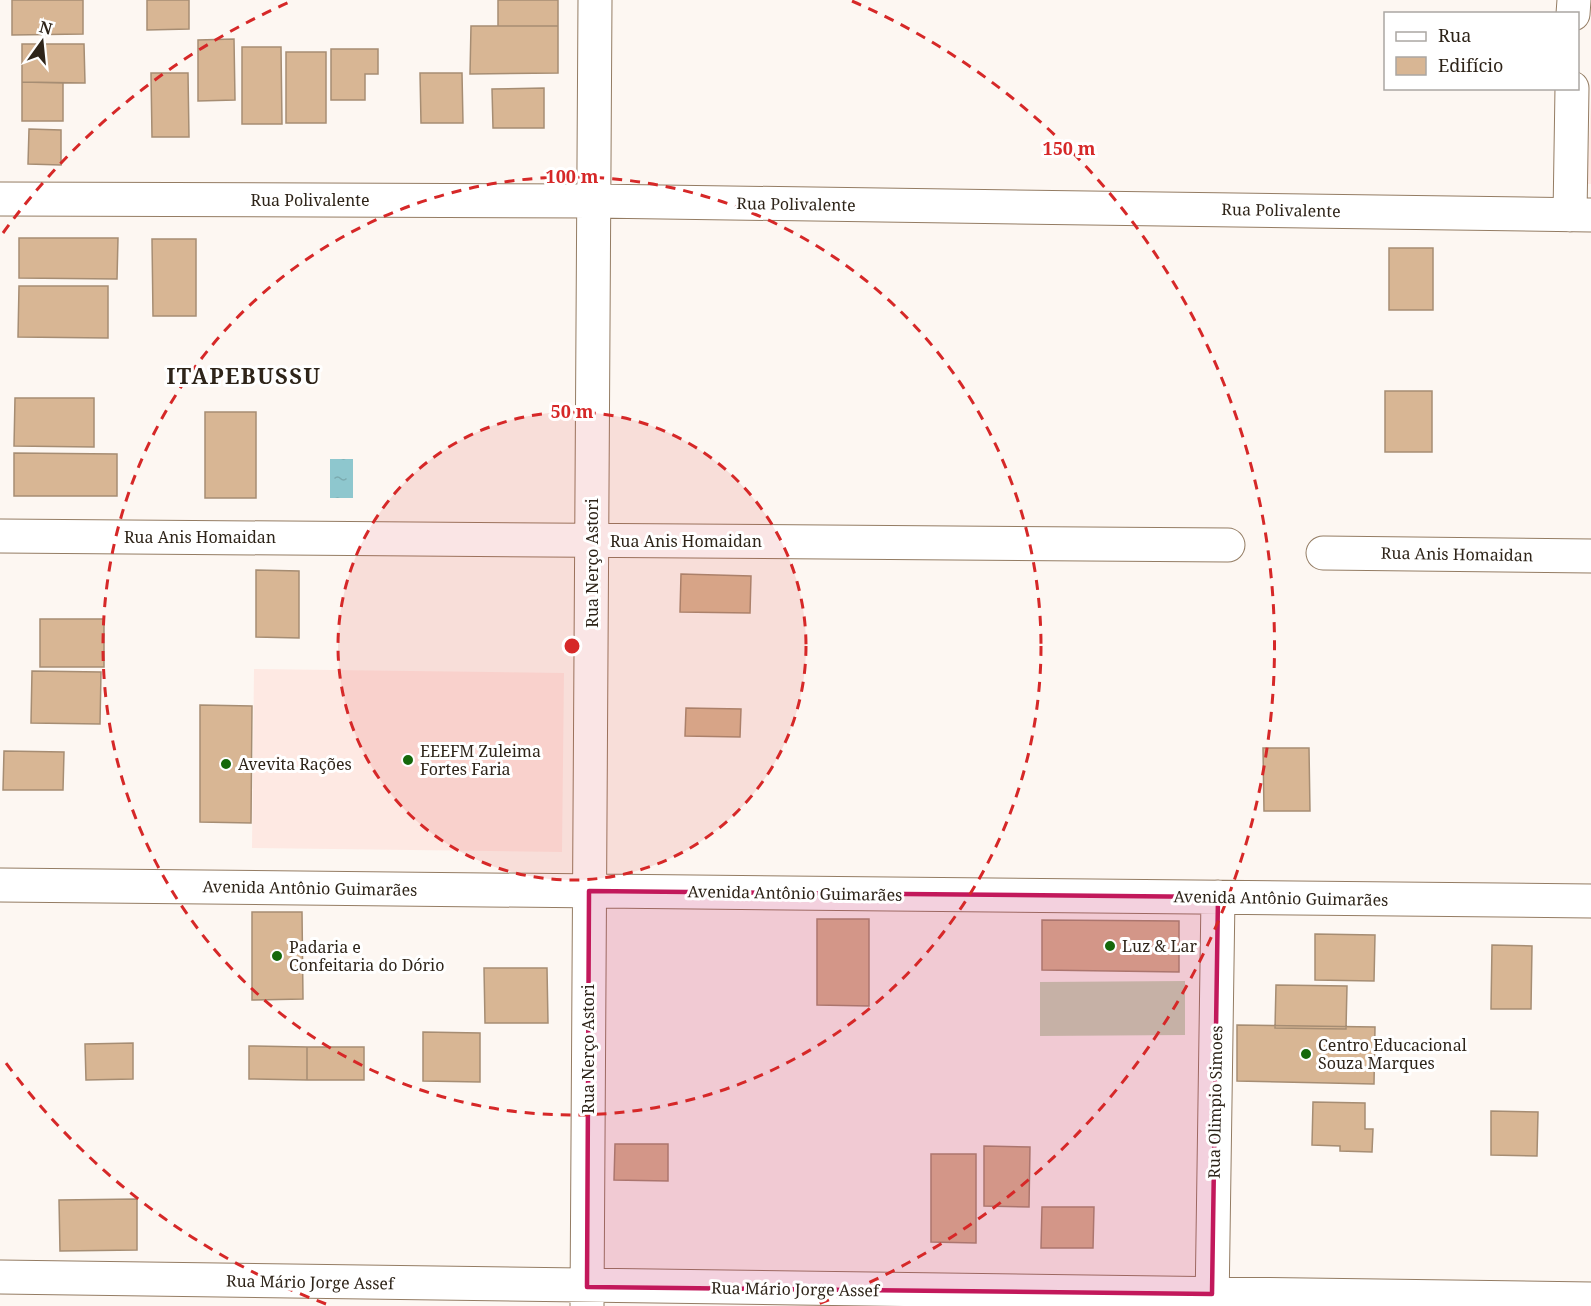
<svg xmlns="http://www.w3.org/2000/svg" width="1591" height="1306" viewBox="0 0 1591 1306" font-family="'Noto Serif',serif">
  <defs>
    <pattern id="water-ripples" width="26" height="14" patternUnits="userSpaceOnUse" patternTransform="scale(1.5)"><rect width="26" height="14" fill="#8ec7ce"/><path d="M2 4q2-2 4 0t4 0M15 11q2-2 4 0t4 0" fill="none" stroke="#7babb0"/></pattern>
  </defs>
  <rect width="100%" height="100%" fill="#fdf7f2"/>
  <path fill="#fee9e3" d="M1591 98V184H1587Z
    M254 669 564 673 562 852 252 848Z"/>
  <path fill="#c7d8b9" d="M1185 981V1035L1040 1036V982Z"/>
  <path fill="url(#water-ripples)" d="M330 459H353V498H330Z"/>
  <path fill="#d8b694" stroke="#a68d73" stroke-width="1.5" d="M12 0H83V34L12 35Z
    M147 0H189V29L147 30Z
    M498 0H558V26H498Z
    M471 26H558V73L470 74Z
    M234 39 235 100 198 101V40Z
    M22 44H84L85 83 22 82Z
    M242 47H281L282 124H242Z
    M331 49H378V74H365V100H331Z
    M286 52H326V123H286Z
    M151 73H188L189 137H152Z
    M420 73H462L463 123H421Z
    M22 82 63 83V121H22Z
    M544 88V128H493L492 89Z
    M29 129 61 130V165L28 164Z
    M19 238H118L117 279 19 278Z
    M152 239H196V316H153Z
    M1389 248H1433V310H1389Z
    M19 286H108V338L18 337Z
    M1385 391H1432V452H1385Z
    M15 398H94V447L14 446Z
    M205 412H256V498H205Z
    M14 453 117 454V496H14Z
    M256 570 299 571V638L256 637Z
    M681 574 751 576 750 613 680 612Z
    M40 619H104V667H40Z
    M32 671 101 672 100 724 31 723Z
    M200 705 252 706 251 823 200 822Z
    M686 708 741 709 740 737 685 736Z
    M1263 748H1309L1310 811H1264Z
    M4 751 64 752 63 790H3Z
    M252 912H302L303 999 252 1000Z
    M817 919H869V1006L817 1005Z
    M1042 920 1179 921V972L1042 970Z
    M1315 934 1375 935 1374 981 1315 980Z
    M1492 945 1532 946 1531 1009H1491Z
    M484 968H547L548 1023H485Z
    M1276 985 1347 986 1346 1029 1275 1028Z
    M1237 1025 1375 1027 1374 1084 1237 1081Z
    M423 1032 480 1033V1082L423 1081Z
    M133 1043V1079L86 1080 85 1044Z
    M249 1046 307 1047V1080L249 1079Z
    M307 1047H364V1080H307Z
    M1313 1102 1365 1103V1129H1373L1372 1152 1340 1151V1146L1312 1145Z
    M1491 1111 1538 1112 1537 1156 1491 1155Z
    M615 1144H668V1181L614 1180Z
    M984 1146 1030 1147 1029 1207 984 1206Z
    M931 1154H976V1243L931 1242Z
    M137 1199V1250L60 1251 59 1200Z
    M1042 1207H1094L1093 1248H1041Z"/>
  <g fill="none" stroke-linecap="round" stroke-linejoin="round">
    <g stroke="#947c63" stroke-width="35">
      <path id="minor" d="M1573 14 1574 0
        M0 199 594 201 1591 215
        M1570 215 1572 88
        M0 536 1228 545
        M1323 553 1591 556
        M0 885 1591 901
        M0 1277 1591 1299
        M587 1306 595 0
        M1212 1306 1218 897"/>
    </g>
    <use href="#minor" stroke="#fff" stroke-width="33"/>
  </g>
  <path fill="#c2185b" fill-opacity="0.2" stroke="#c2185b" stroke-width="4.5" stroke-linejoin="round" d="M589 891 1218 897 1212 1294 587 1287Z"/>
  <circle cx="572" cy="646" r="234" fill="#d62828" fill-opacity=".12"/>
  <g fill="none" stroke="#d62828" stroke-width="3" stroke-dasharray="10 8">
    <circle cx="572" cy="646" r="234"/>
    <circle cx="572" cy="646" r="469"/>
    <path d="M326 1304A703 703 0 0 1 3 1059M3 233A703 703 0 0 1 292 1M852 1A703 703 0 0 1 818 1304"/>
  </g>
  <g fill="#15680b" stroke="#fff" stroke-width="2">
    <circle cx="408" cy="760" r="6"/>
    <circle cx="226" cy="764" r="6"/>
    <circle cx="1110" cy="946" r="6"/>
    <circle cx="277" cy="956" r="6"/>
    <circle cx="1306" cy="1054" r="6"/>
  </g>
  <g text-anchor="middle" dominant-baseline="central" stroke-width="6" stroke-linejoin="round" paint-order="stroke">
    <g font-size="16" fill="#2e2419" stroke="#fff">
      <text x="310" y="200">Rua Polivalente</text>
      <text transform="translate(796 204) rotate(1)">Rua Polivalente</text>
      <text transform="translate(1281 210) rotate(1)">Rua Polivalente</text>
      <text x="200" y="537">Rua Anis Homaidan</text>
      <text x="686" y="541">Rua Anis Homaidan</text>
      <text transform="translate(1457 554) rotate(1)">Rua Anis Homaidan</text>
      <text transform="translate(592 563) rotate(-90)">Rua Nerço Astori</text>
      <text transform="translate(310 888) rotate(1)">Avenida Antônio Guimarães</text>
      <text transform="translate(795 893) rotate(1)">Avenida Antônio Guimarães</text>
      <text transform="translate(1281 898) rotate(1)">Avenida Antônio Guimarães</text>
      <text transform="translate(588 1049) rotate(-90)">Rua Nerço Astori</text>
      <text transform="translate(1215 1102) rotate(-89)">Rua Olimpio Simoes</text>
      <text transform="translate(310 1282) rotate(1)">Rua Mário Jorge Assef</text>
      <text transform="translate(795 1289) rotate(1)">Rua Mário Jorge Assef</text>
    </g>
    <g font-size="16" fill="#2e2419" stroke="#fff" text-anchor="start">
      <text x="420" y="751">EEEFM Zuleima<tspan x="420" dy="18">Fortes Faria</tspan></text>
      <text x="238" y="764">Avevita Rações</text>
      <text x="1122" y="946">Luz &amp; Lar</text>
      <text x="289" y="947">Padaria e<tspan x="289" dy="18">Confeitaria do Dório</tspan></text>
      <text x="1318" y="1045">Centro Educacional<tspan x="1318" dy="18">Souza Marques</tspan></text>
    </g>
    <g font-size="22" font-weight="bold" letter-spacing="1.5" fill="#2e2419" stroke="#fff">
      <text x="244" y="375">ITAPEBUSSU</text>
    </g>
  </g>
  <circle cx="572" cy="646" r="9" fill="#d62828" stroke="#fff" stroke-width="3"/>
  <g font-size="18" text-anchor="middle" font-weight="bold" fill="#d62828" stroke="#fff" stroke-width="6" stroke-linejoin="round" paint-order="stroke">
    <text x="1069" y="155">150 m</text>
    <text x="572" y="183">100 m</text>
    <text x="572" y="418">50 m</text>
  </g>
  <rect x="1384" y="12" width="195" height="78" fill="#ffffff" stroke="#aba7a3" stroke-width="1.5"/>
  <rect x="1396" y="32" width="30" height="9" fill="#ffffff" stroke="#aba7a3" stroke-width="1.5"/>
  <text x="1438" y="42" font-size="18" fill="#2e2419">Rua</text>
  <rect x="1396" y="57" width="30" height="18" fill="#d8b694" stroke="#aba7a3" stroke-width="1.5"/>
  <text x="1438" y="72" font-size="18" fill="#2e2419">Edifício</text>
  <g transform="translate(42 42) rotate(15)" stroke="#ffffff" stroke-width="4.5" paint-order="stroke">
  <path d="M0-4.5L10 22L0 15L-10 22Z" fill="#2e2419"/>
  <text y="-9" font-size="16" font-weight="bold" text-anchor="middle" fill="#2e2419">N</text>
  </g>
</svg>
